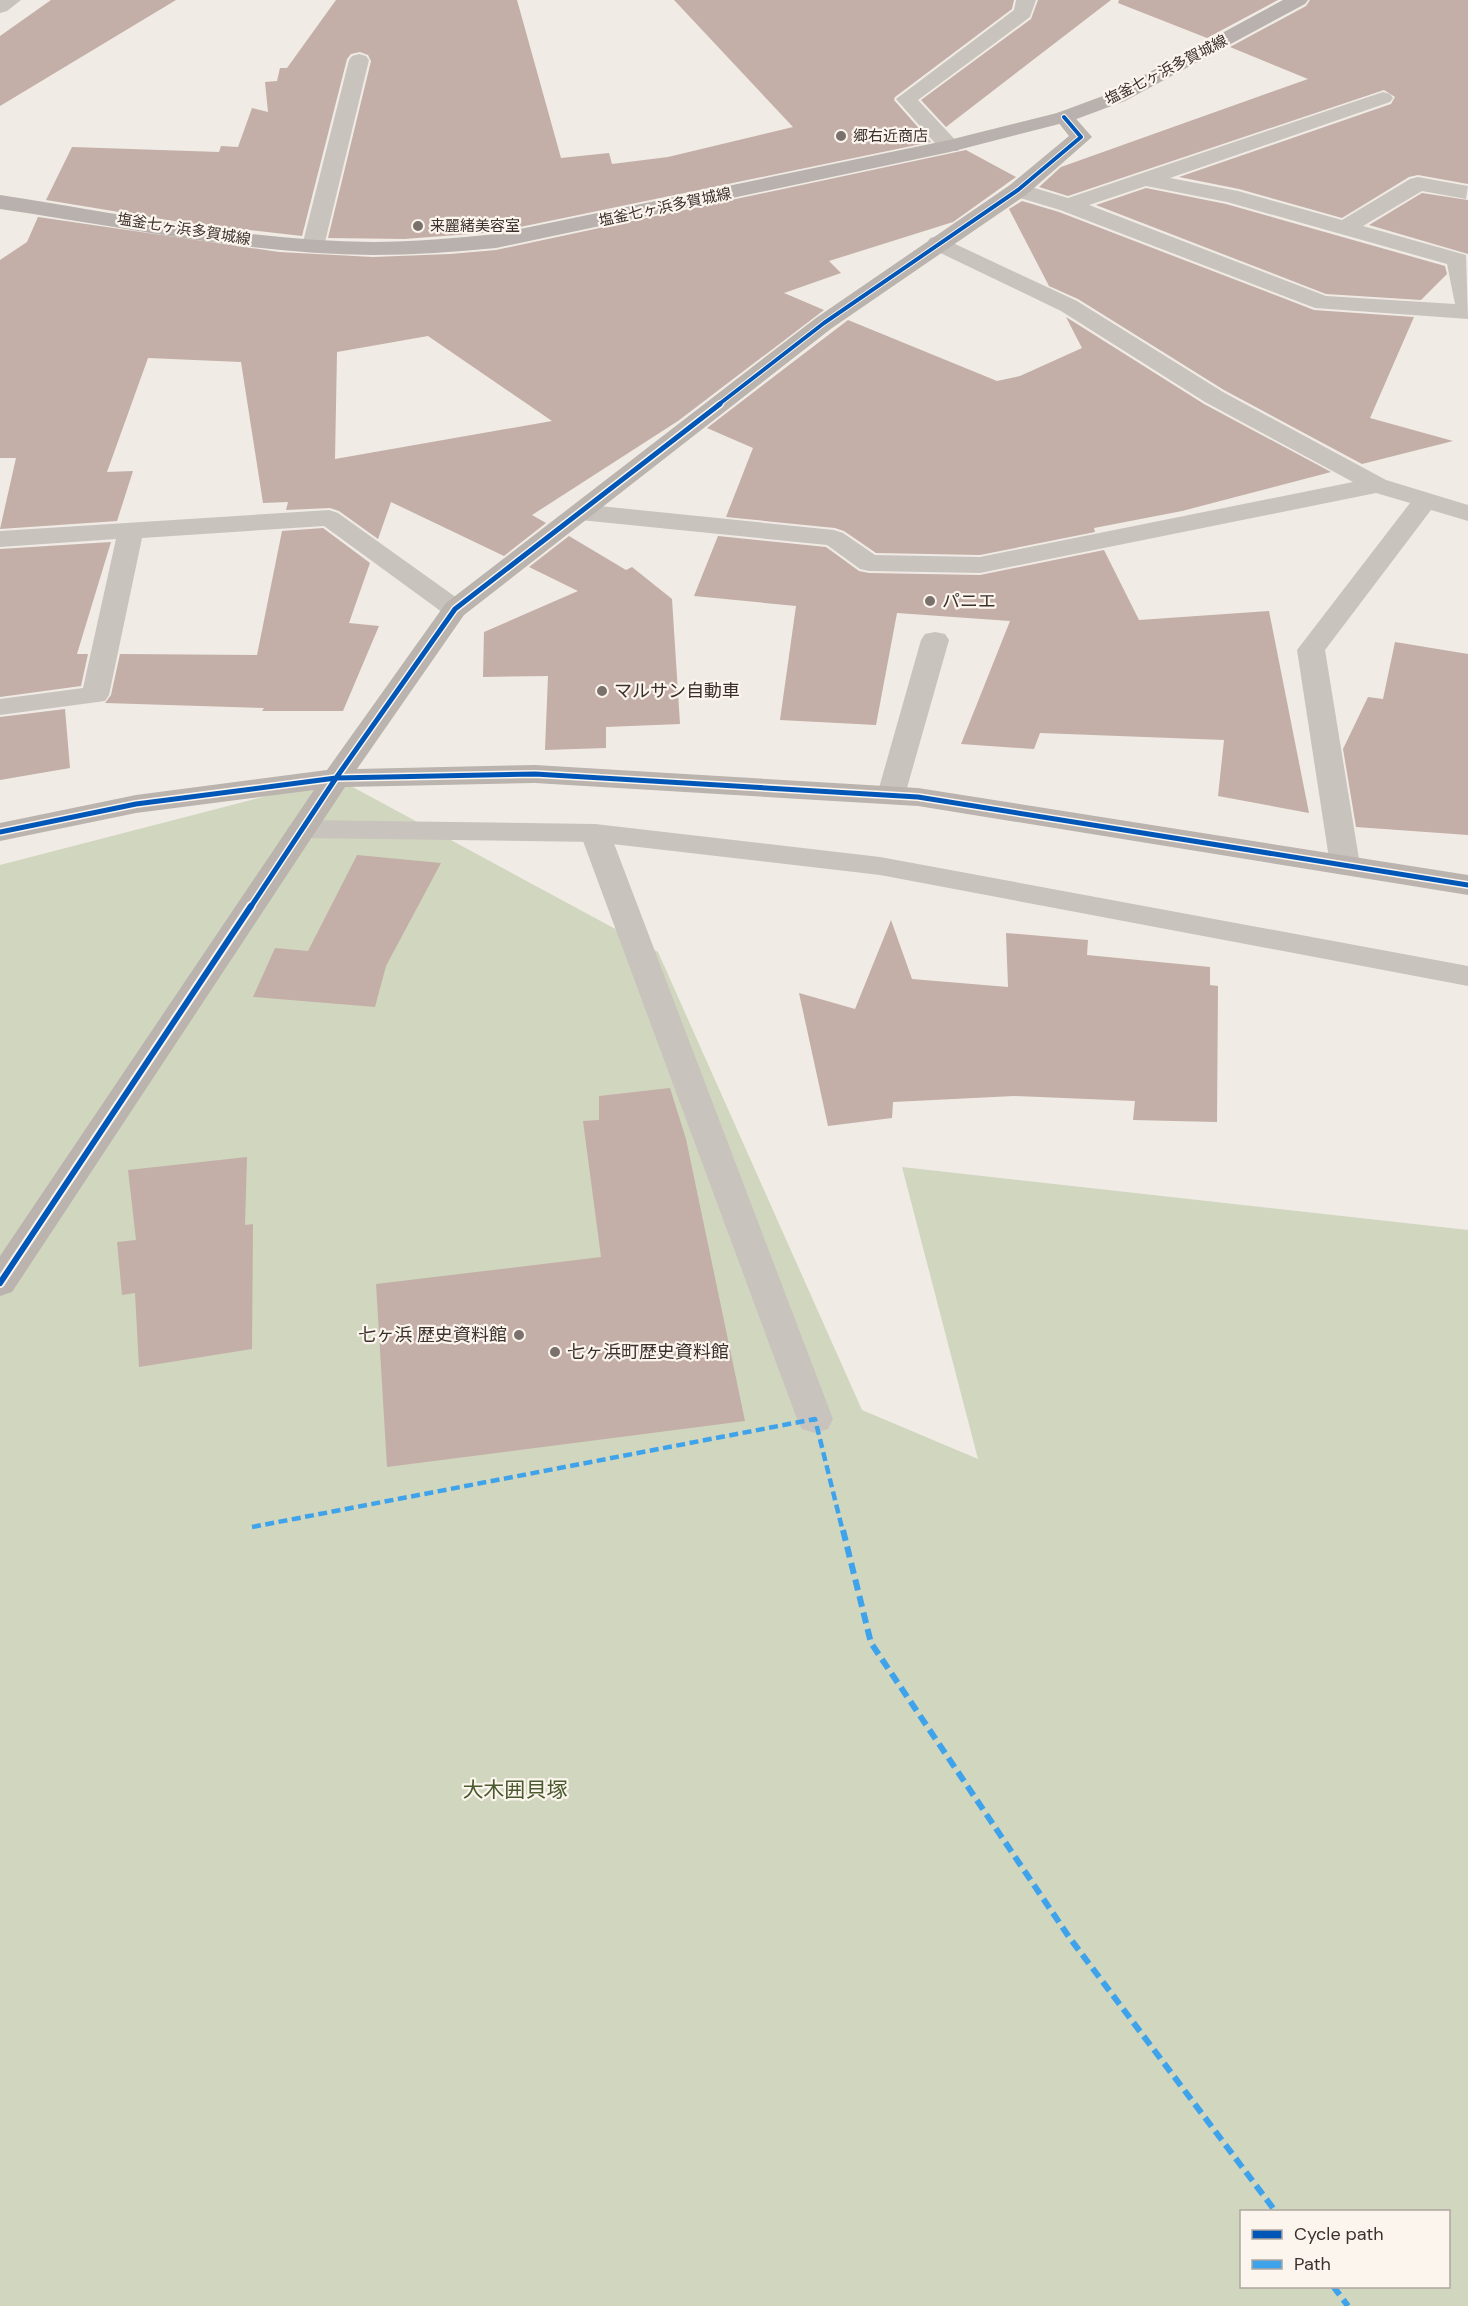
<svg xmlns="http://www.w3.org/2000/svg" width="1468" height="2306" viewBox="0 0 1468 2306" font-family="'DM Sans','Noto Sans JP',sans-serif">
  <rect width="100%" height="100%" fill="#f0ebe5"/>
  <path fill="#d1d6bf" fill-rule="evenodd" d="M336 778 658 952 862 1410 978 1459 902 1167 1468 1230V2306H0V865ZM1242 2212H1448V2286H1242Z"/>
  <path fill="#c3afa7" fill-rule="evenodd" d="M51 0H176L0 106V36Z
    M336 0H517L561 158 609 153 612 164 668 157 793 127 674 0H1014L1012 9 895 97 894 100 931 142 496 232 404 239 328 238 371 61 368 55 360 52 351 54 347 59 302 236 186 223 46 200 72 147 219 152 221 146 238 147 252 108 268 112 265 82 277 81 280 68H287Z
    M1038 0H1111L946 127 921 100 1031 19Z
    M1119 0H1278L1207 38 1118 3Z
    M1310 0H1468V184L1418 175 1409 177 1342 218 1239 189 1179 177 1391 104 1395 97 1384 90 1068 196 1039 187 1061 167 1308 79 1230 47 1306 6Z
    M966 150 1016 177 953 222 829 261 841 273 784 293 824 310 678 421 532 515 546 523 504 556 391 502 378 539 339 511 330 508 286 510 288 502 263 503 241 362 148 358 107 472 133 471 117 521 0 529 16 458H0V260L27 242 38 217 279 252 373 257 450 254 496 250ZM428 336 552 421 335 459 337 352Z
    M1146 188 1226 204 1445 266 1447 274 1421 300 1326 294 1096 205Z
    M1422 193 1468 200V254L1369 225Z
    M1022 201 1059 212 1314 310 1414 317 1370 418 1453 441 1362 464 1224 390 1078 299 1049 286 1009 209Z
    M1066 317 1204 404 1331 472 1182 511 1094 528 1095 532 980 555 876 553 844 531 835 528 726 517 753 448 707 428 848 320 997 381 1020 376 1082 348Z
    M323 528 370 563 349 623 379 626 343 711H262L264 708 105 703 111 695 120 654 257 655 282 531Z
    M569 536 626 570 632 567 672 599 680 724 606 727V748L545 750 548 676 483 677 484 632 578 591 529 567Z
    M718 536 826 547 859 571 869 573 980 575 1104 550 1139 620 1269 611 1309 813 1218 796 1224 740 1040 733 1034 749 961 744 1010 621 897 613 876 725 780 720 796 606 694 596Z
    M111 542 77 654H88L81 686 0 697V549Z
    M1395 642 1468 654V835L1356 827 1343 749 1368 697 1383 699Z
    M65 709 70 768 0 780V717Z
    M357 855 441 863 386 966 375 1007 253 997 275 948 308 951Z
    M891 920 912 979 1008 987 1006 933 1088 940 1087 955 1210 967V985L1218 986 1217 1122 1133 1120 1135 1101 1014 1096 893 1102 892 1118 828 1126 799 993 855 1009Z
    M670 1088 686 1139 745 1421 387 1467 376 1284 601 1257 583 1121 599 1120V1096Z
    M247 1157 245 1225 253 1224 252 1349 139 1367 135 1293 122 1295 117 1242 136 1240 128 1170Z"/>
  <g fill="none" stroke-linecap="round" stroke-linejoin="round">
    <path fill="#c9c3be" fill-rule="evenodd" d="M935 632 945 634 949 640 905 795 901 801 891 804 881 801 877 795 921 640 925 634Z
      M595 824 605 827 610 833 833 1419 828 1429 815 1433 802 1429 797 1419 580 833 585 827Z"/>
    <path fill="#c9c3be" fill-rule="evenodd" d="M0 0H21L7 11 0 13Z
      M1016 0H1036L1030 17 918 100 961 146 958 151H942L896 99 1014 10Z
      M359 54 366 56 369 60 324 246 321 251H305L302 246 349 60 352 56Z
      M1383 92 1390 94 1393 98 1390 102 1170 178 1238 191 1342 220 1410 179 1418 177 1468 186 1466 199 1422 191 1363 226 1466 255 1468 319 1315 308 1060 210 1010 195 1007 190 1010 185 1018 183 1068 198ZM1146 186 1227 202 1447 264 1455 304 1326 296 1089 205Z
      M938 236 1077 301 1223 392 1386 480 1468 505V521L1431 510 1325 650 1360 865 1355 872 1345 874 1335 872 1330 865 1297 650 1410 503 1376 493 980 573 869 571 860 569 827 545 580 520 571 517 567 512 571 507 580 504 834 530 843 533 875 555 980 557 1353 482 1205 402 1061 311 930 248 927 243 930 238Z
      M329 510 338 513 464 603 468 609 464 615 455 617 446 615 324 526 142 538 109 695 105 701 0 715V699L83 688 116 539 0 547V531Z
      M302 820 595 824 880 857 1468 966V986L880 875 595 842 302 838 292 835 287 829 292 823Z"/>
    <path fill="#bab3ae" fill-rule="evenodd" d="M1064 111 1071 113 1092 137 1026 195 832 328 464 615 357 769 535 765 918 788 1468 875V895L918 806 535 783 345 787 12 1292 0 1296V1256L314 790 136 813 0 841V823L136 795 327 770 446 603 816 318 1010 185 1069 136 1054 117 1057 113Z"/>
    <path fill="#b8b1ad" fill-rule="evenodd" d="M1283 0H1308L1305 4 1125 101 1071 121 950 152 496 248C455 252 414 255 373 255 248 254 123 227 0 209V195C123 214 248 241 373 242 414 242 455 238 496 234L949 140 1057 113 1111 93Z"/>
    <path stroke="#3fa3eb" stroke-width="4.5" stroke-dasharray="9 4.5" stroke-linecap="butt" d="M252 1527 815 1419 843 1532"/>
    <path stroke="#3fa3eb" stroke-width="6" stroke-dasharray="11 6" stroke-linecap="butt" d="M843 1530 871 1643 1069 1937 1276 2212
      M1333 2286 1348 2306"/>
    <g stroke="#fbf5ee" stroke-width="6">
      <path id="cycleway-far2" d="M718 405 824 323 1018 190 1081 137 1064 117"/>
    </g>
    <g stroke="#fbf5ee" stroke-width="8">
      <path id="cycleway-far1" d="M0 832 136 804 336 778 535 774 918 797 1468 885
        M250 908 336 778 455 609 720 404"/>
    </g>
    <g stroke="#fbf5ee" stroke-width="10">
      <path id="cycleway" d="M0 1283 251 906"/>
    </g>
    <use href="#cycleway-far2" stroke="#0057b8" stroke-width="4"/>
    <use href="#cycleway-far1" stroke="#0057b8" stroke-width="5"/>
    <use href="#cycleway" stroke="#0057b8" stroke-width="6"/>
  </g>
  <g fill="#7a716c" stroke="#fbf5ee" stroke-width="2">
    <circle cx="841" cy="136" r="6"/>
    <circle cx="418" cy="226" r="6"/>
    <circle cx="930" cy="601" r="6"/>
    <circle cx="602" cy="691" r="6"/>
    <circle cx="519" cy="1335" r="6"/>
    <circle cx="555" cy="1352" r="6"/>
  </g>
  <g text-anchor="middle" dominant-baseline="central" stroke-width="4.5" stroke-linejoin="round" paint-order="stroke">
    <g font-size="15" fill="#3b302b" stroke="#fbf5ee">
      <text transform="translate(1166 70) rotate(-27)">塩釜七ヶ浜多賀城線</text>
      <text transform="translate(665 207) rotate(-12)">塩釜七ヶ浜多賀城線</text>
      <text transform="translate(184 229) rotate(9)">塩釜七ヶ浜多賀城線</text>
    </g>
    <g font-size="15" fill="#3b302b" stroke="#fbf5ee" text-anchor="start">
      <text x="853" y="136">郷右近商店</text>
      <text x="430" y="226">来麗緒美容室</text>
    </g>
    <g font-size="18" fill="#3b302b" stroke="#fbf5ee" text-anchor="start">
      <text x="942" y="601">パニエ</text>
      <text x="614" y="691">マルサン自動車</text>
      <text x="507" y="1335" text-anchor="end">七ヶ浜 歴史資料館</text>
      <text x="567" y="1352">七ヶ浜町歴史資料館</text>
    </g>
    <g font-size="21" fill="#4a5a2e" stroke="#fbf5ee">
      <text x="515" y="1790">大木囲貝塚</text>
    </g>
  </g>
  <rect x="1240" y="2210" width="210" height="78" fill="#fbf5ee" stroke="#aea6a0" stroke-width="1.5"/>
  <rect x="1252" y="2230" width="30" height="9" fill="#0057b8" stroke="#aea6a0" stroke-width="1.5"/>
  <text x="1294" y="2240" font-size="18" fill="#3b302b">Cycle path</text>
  <rect x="1252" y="2260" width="30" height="9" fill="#3fa3eb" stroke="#aea6a0" stroke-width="1.5"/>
  <text x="1294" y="2270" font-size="18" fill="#3b302b">Path</text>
</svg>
